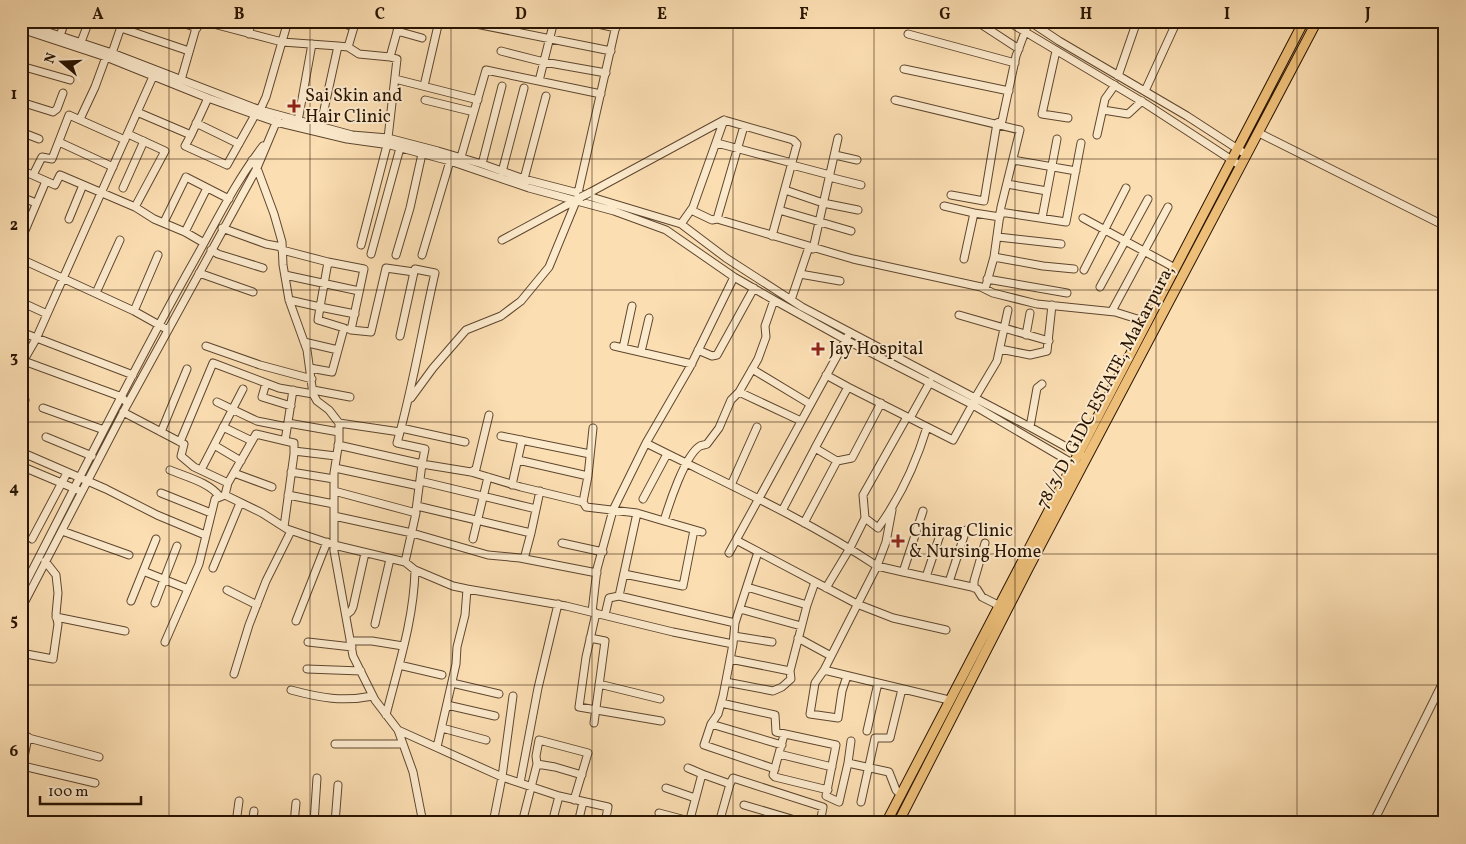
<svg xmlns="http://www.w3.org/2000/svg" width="1466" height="844" viewBox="0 0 1466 844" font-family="Vollkorn,serif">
  <rect width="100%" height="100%" fill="#fbdeb2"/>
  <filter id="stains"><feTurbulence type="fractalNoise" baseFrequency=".004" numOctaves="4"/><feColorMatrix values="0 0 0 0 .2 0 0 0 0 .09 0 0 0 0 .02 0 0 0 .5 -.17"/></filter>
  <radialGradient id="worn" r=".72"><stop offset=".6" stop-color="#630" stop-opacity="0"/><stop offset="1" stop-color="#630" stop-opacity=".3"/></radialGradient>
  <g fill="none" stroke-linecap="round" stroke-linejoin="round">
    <g stroke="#5e462e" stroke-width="9">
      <path id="minor" d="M177 21 197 28
        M202 21 282 42 338 46
        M335 21 354 27 356 21
        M473 21 476 24 611 51
        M584 21 616 28
        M976 21 1019 49
        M1007 21 1146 104 1241 166
        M1029 21 1059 41 1187 116 1247 155
        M1198 21 1201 22
        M21 23 112 53 260 110 352 135 388 138 438 151 482 164 524 179 578 193 681 224 726 258 802 307 1030 427 1081 455
        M121 28 189 51
        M21 29 106 57 208 98 276 122 347 139 390 145 450 161 529 188 614 211 666 230 734 277 774 300 846 340 973 405 1077 466
        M397 31 422 38
        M249 34 251 21
        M908 34 1015 63
        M60 36 65 21
        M81 42 89 21
        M348 47 359 54 390 57
        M501 51 544 62 606 73
        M1056 51 1042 114 1068 118
        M112 53 123 21
        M21 66 70 80
        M904 69 1009 91
        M1118 76 1137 21
        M395 79 478 100
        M181 80 198 21
        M539 81 554 21
        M424 86 439 21
        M1145 91 1177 21
        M425 100 474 112
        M895 100 1020 130 1001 207 994 257 985 289
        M21 102 53 112 57 109 63 93
        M260 110 266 97 288 21
        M1103 110 1128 114 1142 101
        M137 112 191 135 208 98
        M80 119 95 87 106 57
        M724 120 793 140 797 144 772 236
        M298 121 312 44
        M196 123 239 144
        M320 128 338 46 348 47 354 27
        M21 132 39 139
        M1259 133 1445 226
        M128 134 165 151 135 207
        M191 135 185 146 227 165 255 115
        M1097 135 1105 99 1115 85
        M388 138 397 59 390 57 400 21
        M59 142 113 167
        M717 143 792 163
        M835 155 857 160
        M461 157 486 70 601 94
        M252 160 257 168 274 214 282 242 283 265 289 300 307 350 313 394 317 401 329 410 339 423V441L334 473V551L353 656 375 700 398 730 413 772 423 823
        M1013 160 1076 171
        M482 164 502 86
        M792 165 830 175
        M21 170 46 181 21 240
        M502 172 524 88
        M33 175 42 157 52 159 69 115 125 140
        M829 177 861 185
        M524 179 546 96
        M46 181 55 185 60 175 135 207 154 219 185 232 204 243
        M1007 184 1047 191
        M123 188 144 141
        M785 190 823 203 858 210
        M578 193 617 21
        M589 193 724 120 693 207 681 224
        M951 195 984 201 997 123 1002 121 1016 56 1029 21
        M21 197 36 203
        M944 206 974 213
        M691 210 712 220 717 219 744 126
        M779 210 851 231
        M1000 212 1066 222 1081 143
        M1042 218 1057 139
        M1083 218 1175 268
        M69 219 83 185
        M717 219 853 259 981 287 993 293 1037 304 1115 312 1147 322
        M164 222 186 177 229 199
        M222 228 266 244 282 247
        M185 232 207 188
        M998 237 1061 244
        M502 240 578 199
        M361 245 387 145
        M813 249 838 138
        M211 250 218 254 263 268
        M282 250 328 262 320 307 289 300
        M371 254 400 148
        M396 255 410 208 422 154
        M422 255 450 161
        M994 257 1043 266 1074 269
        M21 259 134 311 168 330
        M964 259 974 213 1000 217
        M328 262 364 269 351 330 349 329
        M1084 270 1126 188
        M414 272 415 269 435 273C422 329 413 387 397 443L425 449 422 464 471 472 521 487 583 502 588 476 593 428
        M199 273 253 292
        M800 274 840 281
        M285 275 359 291
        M987 279 1067 293
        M1100 287 1148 199
        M96 293 120 240
        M791 300 809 247
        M21 302 47 314
        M134 311 158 255
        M1112 311 1168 207
        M959 315 1049 341
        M351 330 371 332 386 268 414 272 400 336
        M21 332 133 375
        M1026 335 1030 313
        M304 342 338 350
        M206 346 260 365 312 379
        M614 346 692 364
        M623 348 632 306
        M1000 349 1030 355 1047 351 1052 305
        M698 350 712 356 717 355 754 288
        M641 352 649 318
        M21 360 122 397 125 401
        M21 365 36 339 155 72
        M310 368 332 372 344 328 318 320 320 307 355 314
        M752 369 810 404
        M826 375 848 387 953 440 970 409 975 402
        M266 383 262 397 291 406
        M313 390 350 397
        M739 392 801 421
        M411 398 433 368 466 330 501 316 521 301 549 267 577 199
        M975 398 997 361 1008 310
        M217 402 257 421 287 427
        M43 408 104 430
        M21 409 25 400
        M123 412 184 444 181 456 194 467 228 483 225 495 262 513 287 529 334 545 405 562 415 570C414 619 398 667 386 715
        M910 418 930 382
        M288 423 339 432
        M339 423 400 432
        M223 427 252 441
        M1030 427 1037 388 1042 384
        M401 428 465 442
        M161 432 187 369
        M501 436 590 454
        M46 437 92 456
        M285 441 293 390
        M180 442 213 363 279 388 313 394
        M646 443C723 482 804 518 877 566L824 670 949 700
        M214 445 241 461
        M338 445 422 464 416 510
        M294 451 336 456
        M21 452 106 489 157 515 205 535
        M518 460 588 476
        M837 461 815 448 848 387
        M21 466 78 490
        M335 468 419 486
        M170 470C186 477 209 482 220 497
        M201 470 243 389
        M291 472 334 479
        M471 472 476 469 489 415
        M234 473 272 487
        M420 481 536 509
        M228 483 256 434 294 443V454L284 527
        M512 485 522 440
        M731 485 757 427
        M21 491V501
        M334 491 416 513 405 562
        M161 493 211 513
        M288 495 334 504
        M643 499 667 454
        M583 502 586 507 637 513 619 596 735 623 733 644
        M417 506 531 533 540 491
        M892 510 886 542 877 566 903 572
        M782 511 815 448
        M923 511 903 572 972 587 977 589 982 597 998 605
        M637 513 664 521C669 504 685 455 700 446 702 445 705 445 707 444L719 428 731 400 739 392 758 359 766 337 765 326 774 300
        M334 516 412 533 488 555 520 558 597 573
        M865 518 878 528C900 498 916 463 927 427
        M664 521 702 532
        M804 523 837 461 852 458 881 403
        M62 531 129 555
        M32 539 67 473
        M473 539 488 477
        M736 540 857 604 893 618 946 630
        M562 543 603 552
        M729 553 848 336
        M524 559 531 533
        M213 568 240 503
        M415 570 453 586 467 589
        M143 571 188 589
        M624 574 683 586 694 530
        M926 577 941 532
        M949 582 966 530
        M747 587 807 605
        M826 588 850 548 865 518 863 495 907 417
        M974 588V581L985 543
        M227 590 257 605
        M21 592C78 482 132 371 193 263 215 224 235 182 263 146
        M131 601 156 539
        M155 603 177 546
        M21 609 127 405 257 168 278 118
        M740 609 801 626
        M592 612 597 569 613 510 646 443 690 367 734 277
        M596 613 586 657 579 707 661 721
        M346 615 351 611 353 607 365 553
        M605 615 609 598 619 596
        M56 617 125 631
        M296 621 327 542
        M735 623 758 552
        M375 624 390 559
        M734 636 772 642
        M590 638 605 641 594 723
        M798 638 831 656
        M350 641H372L403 646
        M165 642 199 564 215 499 225 495
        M308 642 352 647
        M21 653 53 659 58 624 56 614 58 593 56 575 45 561
        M730 659 790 671 807 605 815 582
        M399 665 442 675
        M307 669 361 671
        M824 670 815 683 810 714 838 718 842 691 847 676
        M234 674 249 625 266 581 291 531
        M726 682 773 691 782 687 791 679 790 671
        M452 683 499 694
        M599 684 660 699
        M291 690C321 698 342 702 373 696
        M721 703 775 715 776 732 836 745 826 796 839 802 848 763 889 772 896 790 901 795
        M447 705 495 716
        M711 724 782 745
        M442 728 486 740
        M398 730 502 777 513 696
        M867 731 878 683
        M784 735 773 775 775 777 828 790
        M21 736 99 757
        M335 744H403
        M437 747 456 664 457 647 465 615 467 589 566 606 673 632 733 644 723 696 718 714 711 724 704 745 775 769
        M779 754 832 767
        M848 763 851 741
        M537 764 536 756 539 740 588 753 574 800
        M23 766 95 783
        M688 768 702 774 689 823
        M21 772 28 737
        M702 774 730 784 733 778 823 807 820 823
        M520 783 538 688 558 604
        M666 788 695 798
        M861 802 875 738H890L902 689
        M744 805 805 823
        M659 813 689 821
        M236 823 239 801
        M252 823 254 811
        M294 823 296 803
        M314 823 317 778
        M335 823 338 785
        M493 823 502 777 559 796 608 807 605 823
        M522 823 537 764 555 767 582 775
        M552 823 559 796
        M578 823 583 802
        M719 823 730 784
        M1373 823 1445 678"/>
    </g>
    <g stroke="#291402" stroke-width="11">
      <path id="major" d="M886 823 1304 21
        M898 823 1029 567 1317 21"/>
    </g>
    <use href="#minor" stroke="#fceacd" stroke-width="7"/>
    <use href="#major" stroke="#eebf79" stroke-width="9"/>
    <g stroke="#5e462e" stroke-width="9" stroke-linecap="butt">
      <path id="minor-bridge" d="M581 197 589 193"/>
    </g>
    <use href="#minor-bridge" stroke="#fceacd" stroke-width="7"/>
  </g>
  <path fill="none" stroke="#291402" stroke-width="1" stroke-opacity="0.55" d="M169 21V823M310 21V823M451 21V823M592 21V823M733 21V823M874 21V823M1015 21V823M1156 21V823M1297 21V823M21 159H1445M21 290H1445M21 422H1445M21 554H1445M21 685H1445"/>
  <g fill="#8f2418" stroke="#fceacd" stroke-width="2">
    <path d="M291.5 98.5h5v5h5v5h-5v5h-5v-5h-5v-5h5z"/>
    <path d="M815.5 341.5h5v5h5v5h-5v5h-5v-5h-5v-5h5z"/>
    <path d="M895.5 533.5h5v5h5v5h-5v5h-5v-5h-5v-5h5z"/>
  </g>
  <g text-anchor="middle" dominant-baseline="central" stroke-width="4" stroke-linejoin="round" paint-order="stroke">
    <g font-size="18" fill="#291402" stroke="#fceacd" text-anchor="start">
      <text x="305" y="96">Sai Skin and<tspan x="305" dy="21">Hair Clinic</tspan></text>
      <text x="829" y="349">Jay Hospital</text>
      <text x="909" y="531">Chirag Clinic<tspan x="909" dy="21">&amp; Nursing Home</tspan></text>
    </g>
    <g font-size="18" fill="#291402" stroke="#fceacd">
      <text transform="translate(1106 387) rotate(-62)">78/3/D, GIDC ESTATE, Makarpura,</text>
    </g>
  </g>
  <rect width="1466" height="844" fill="none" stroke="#fbdeb2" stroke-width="55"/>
  <g transform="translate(62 62) rotate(289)" stroke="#fceacd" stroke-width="4" paint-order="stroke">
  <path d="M0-4L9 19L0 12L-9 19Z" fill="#291402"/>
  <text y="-8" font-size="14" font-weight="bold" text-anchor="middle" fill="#291402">N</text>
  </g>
  <path d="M40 796v8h101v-8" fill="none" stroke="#291402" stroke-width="2.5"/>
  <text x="48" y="796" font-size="15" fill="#291402" stroke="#fceacd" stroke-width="4" paint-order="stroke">100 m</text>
  <rect x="28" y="28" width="1410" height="788" fill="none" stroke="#291402" stroke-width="2"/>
  <g font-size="16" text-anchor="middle" font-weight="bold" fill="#291402">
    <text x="98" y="19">A</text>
    <text x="239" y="19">B</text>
    <text x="380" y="19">C</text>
    <text x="521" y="19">D</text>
    <text x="662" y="19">E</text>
    <text x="804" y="19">F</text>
    <text x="945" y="19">G</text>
    <text x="1086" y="19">H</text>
    <text x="1227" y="19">I</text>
    <text x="1368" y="19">J</text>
    <text x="14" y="99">1</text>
    <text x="14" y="230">2</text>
    <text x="14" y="362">3</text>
    <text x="14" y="493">4</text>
    <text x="14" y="625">5</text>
    <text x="14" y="756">6</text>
  </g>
  <rect width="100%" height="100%" filter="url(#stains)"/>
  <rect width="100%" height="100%" fill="url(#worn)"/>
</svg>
